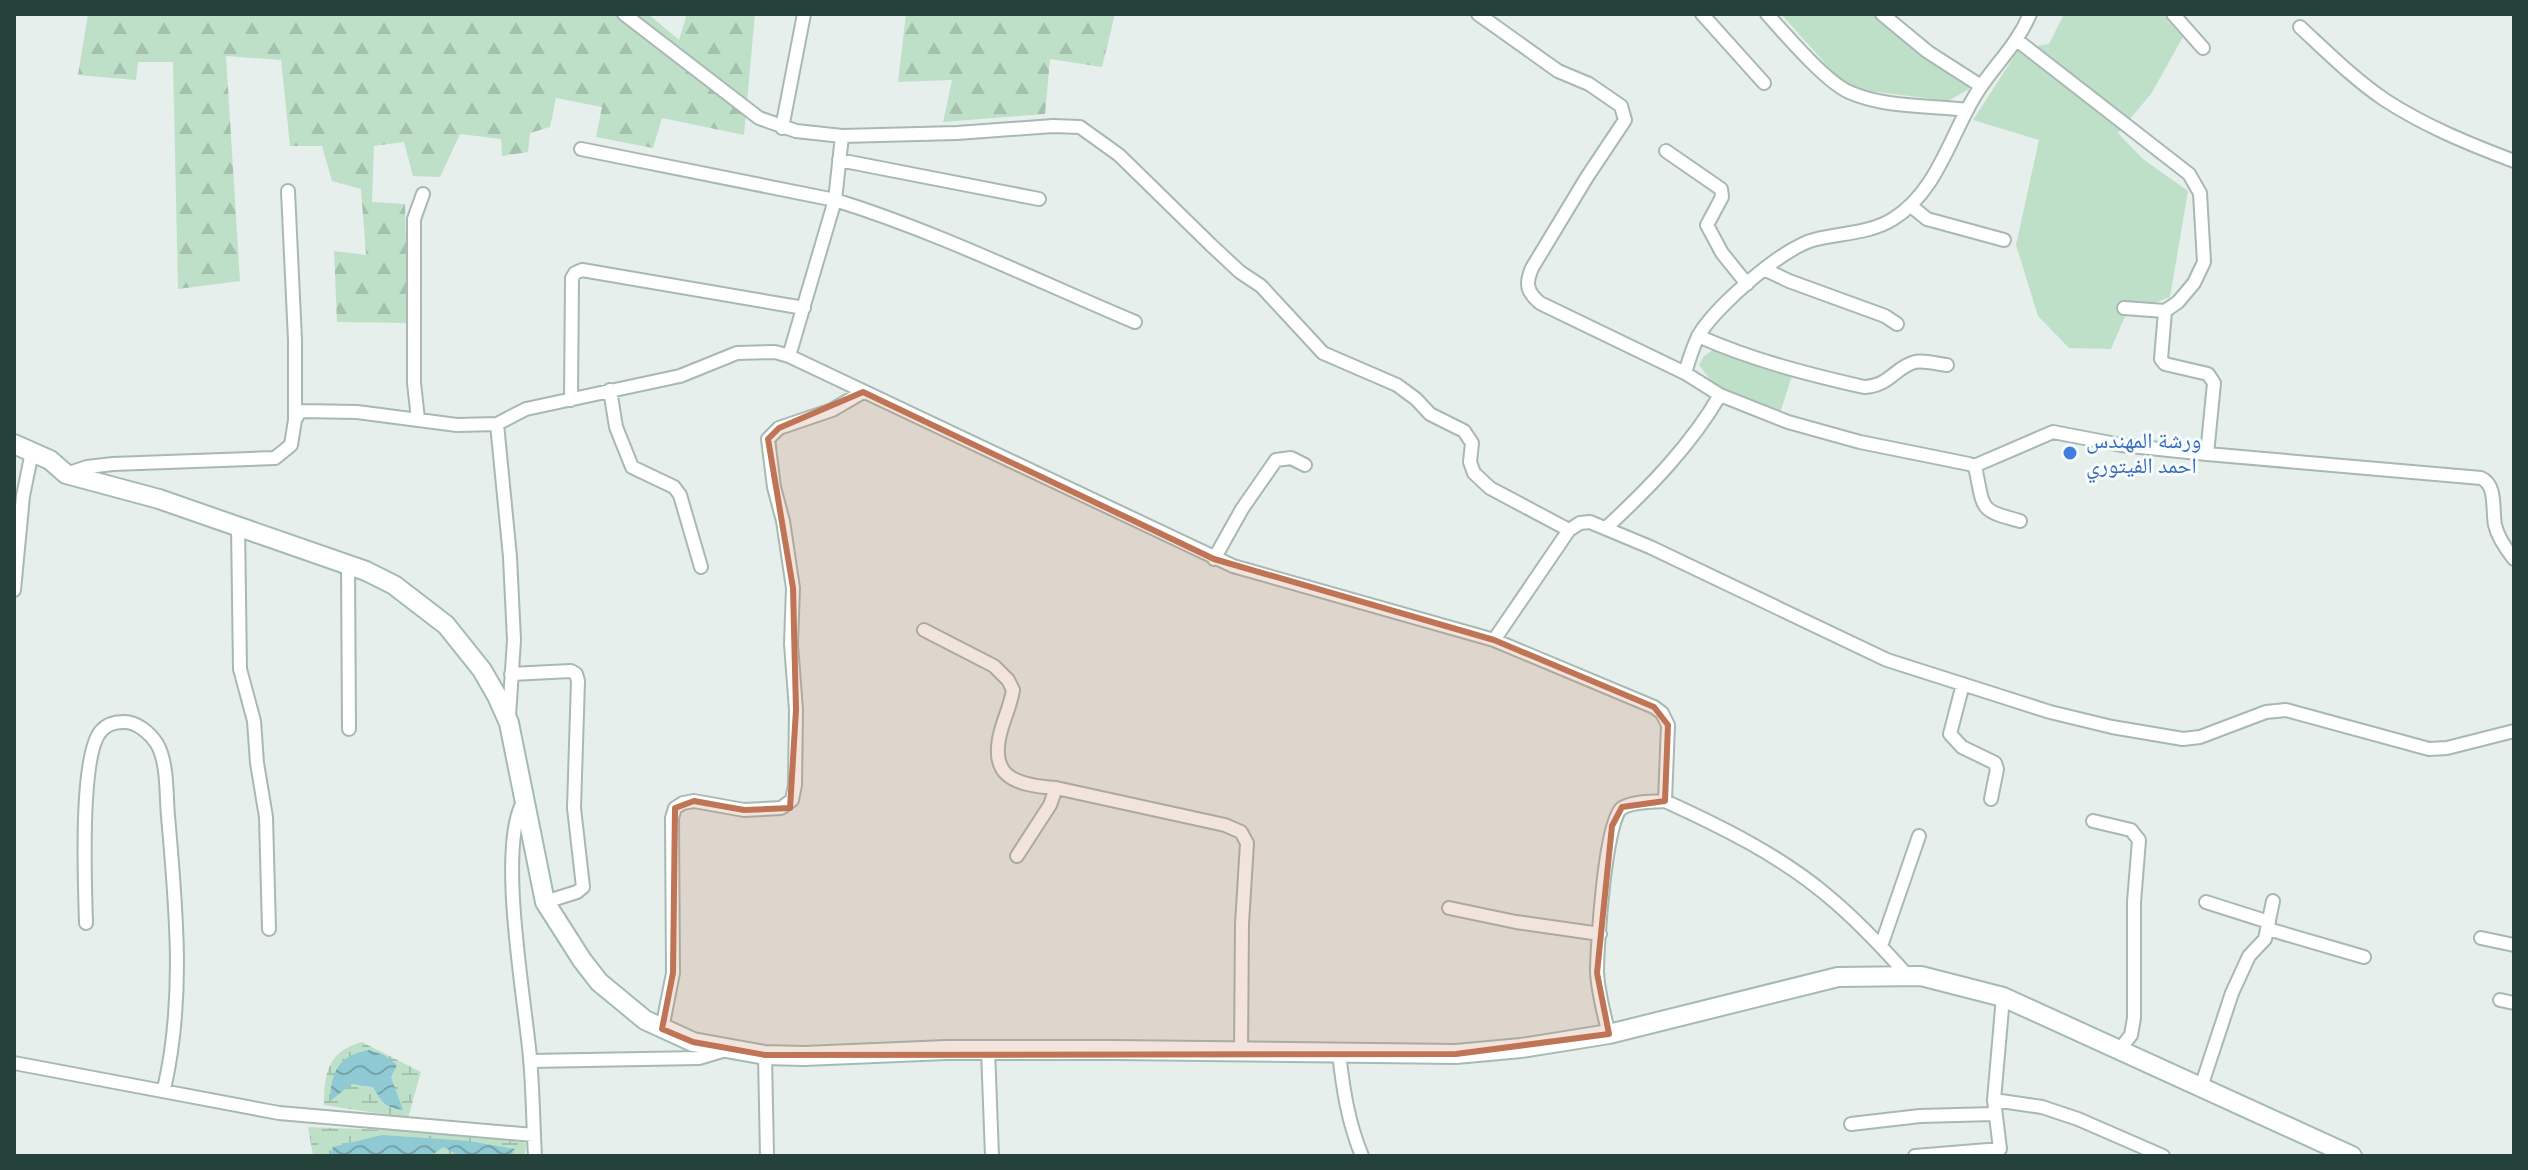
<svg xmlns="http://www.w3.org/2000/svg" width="2528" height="1170" viewBox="0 0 2528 1170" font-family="Roboto,'Noto Naskh Arabic',sans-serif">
  <defs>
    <pattern id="forest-firs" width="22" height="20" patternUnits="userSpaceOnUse" patternTransform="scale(2)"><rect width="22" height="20" fill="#bfe0c8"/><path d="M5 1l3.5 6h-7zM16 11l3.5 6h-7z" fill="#a4c1ad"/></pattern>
    <pattern id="wetland-marsh" width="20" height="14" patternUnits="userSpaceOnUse" patternTransform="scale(2)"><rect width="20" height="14" fill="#bfe0c8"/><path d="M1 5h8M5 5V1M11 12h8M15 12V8" fill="none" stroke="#a4c1ad"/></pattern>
    <pattern id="water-waves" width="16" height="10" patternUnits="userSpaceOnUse" patternTransform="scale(2)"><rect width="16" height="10" fill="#8ec9d4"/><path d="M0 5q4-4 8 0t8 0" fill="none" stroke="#74a5ad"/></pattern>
  </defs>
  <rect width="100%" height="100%" fill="#e6efeb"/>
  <path fill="#bfe0c8" d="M1781 14H1878L1968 84 1969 89 1948 101 1854 89 1840 80Z
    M2064 14H2162L2183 37 2151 94 2118 133 2143 159 2188 191 2170 297 2126 314 2111 349 2069 348 2038 316 2016 245 2039 140 1973 120 2019 49 2049 44Z
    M1716 348 1745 362 1792 376 1780 413 1715 386 1699 365 1704 356Z"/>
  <path fill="url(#forest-firs)" d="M88 14H648L679 40 687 14H755L744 135 662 118 653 148 596 137 602 107 556 98 550 127 530 133 528 152 502 156 501 139 460 134 440 177 413 176 404 142 374 146 372 202 405 204 408 323 337 322 334 251 366 255 361 189 332 181 322 146H290L281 60 226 56 240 281 178 289 173 62H138L136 80 78 75Z
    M906 14H1115L1102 67 1050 59 1045 114 943 122 952 80 898 82Z"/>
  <path fill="url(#wetland-marsh)" d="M362 1042 421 1072 408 1118 324 1105C324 1073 328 1051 362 1042Z
    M308 1127 468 1133 526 1143 525 1156H313Z"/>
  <path fill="url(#water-waves)" d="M370 1050 384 1055 397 1065 391 1077 403 1110C385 1108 382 1102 373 1087L352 1084 330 1101C331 1072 338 1055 370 1050Z
    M382 1135 469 1141 515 1149 511 1156H460L443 1147 431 1156H330L333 1147Z"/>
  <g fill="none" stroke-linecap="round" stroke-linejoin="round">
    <g stroke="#a8b8b2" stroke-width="16">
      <path id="minor" d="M624 14 759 118 796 131 842 136 835 200 789 356
        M1478 14 1558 71 1589 84 1621 106 1625 120 1587 177 1532 268C1525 284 1527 292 1540 303L1685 373
        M1702 14 1764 83
        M1767 14C1786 35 1825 81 1849 92 1885 108 1928 105 1967 110
        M1882 14 1928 52 1981 86
        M2173 14 2203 48
        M2300 27C2327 52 2354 79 2385 100 2425 126 2469 144 2514 161
        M2018 41 2189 174 2200 193 2204 262 2194 283 2178 302 2165 311 2124 308
        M782 128 804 14
        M842 136 957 133 1053 126 1080 127 1119 155 1211 245 1240 272 1261 286 1323 353 1397 385 1416 399 1430 414 1464 431 1472 443 1470 462 1474 473 1490 488 1569 530
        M581 149 835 200C938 232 1035 280 1135 322
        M1666 151 1721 189 1722 197 1707 225 1722 253 1747 284
        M839 160 1039 199
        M1911 206 1927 219 2004 240
        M1766 270 1789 281 1885 316 1897 324
        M2165 311 2161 359 2165 364 2208 374 2214 383 2207 454 2481 478C2497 485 2492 509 2495 525 2498 538 2506 549 2514 559
        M1698 336C1752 360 1807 374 1864 387 1890 386 1895 367 1915 362 1923 360 1938 364 1947 365
        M610 390 616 427 632 467 674 487 680 495 701 567
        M1720 395 1788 422 1860 442 1969 464 1974 466 1976 471C1984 511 1980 510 2020 521
        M571 400 572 278 575 273 582 270 804 308
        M418 419 414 383V219L423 194
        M295 420 300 411 357 412 457 425 497 424 526 409 680 376 737 353 775 352 789 356 1233 566 1494 640 1654 707 1662 713 1668 725 1665 801C1652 802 1633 801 1622 808 1605 819 1597 948 1597 972 1598 993 1604 1014 1609 1034
        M497 424 510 557 514 640 509 716
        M1974 466 2053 432 2121 445 2207 454
        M66 474 87 467 113 464 275 458 291 445 295 420V340L288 191
        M238 526 240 669 254 721 257 763 266 817 269 929
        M1607 527C1649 488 1691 445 1720 395L1685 373C1689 360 1693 345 1700 333 1718 305 1784 246 1817 239 1842 233 1871 233 1893 219 1937 192 1950 136 1976 94 1994 65 2016 47 2030 14
        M1214 559 1242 509 1276 460 1291 458 1305 465
        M348 565 349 729
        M14 590 23 496 32 452
        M924 630 994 666 1008 680 1013 690C1011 703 1006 714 1002 727 987 776 1013 785 1056 788
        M1494 640 1569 530 1580 523 1590 522 1650 547 1887 660 2050 712 2112 727 2183 739 2200 737 2266 712 2286 710 2429 749 2447 748 2514 731
        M511 674 571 671 576 674 578 681 574 808 583 887 577 892 545 902
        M1963 684 1950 734 1962 747 1995 763 1997 769 1991 799
        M1665 801C1722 827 1781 856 1829 897 1858 921 1883 948 1908 976
        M523 802C497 850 525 999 530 1058 533 1090 533 1123 535 1156
        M2093 821 2131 830 2139 840 2134 902V1018L2131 1035 2120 1049
        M1017 856 1050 805 1056 788 1225 825 1241 832 1247 843 1242 924 1241 1052
        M2206 902 2269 922
        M1449 908 1516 922 1600 934
        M86 923C85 886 79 756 101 731 107 724 115 722 123 722 136 721 150 733 157 744 168 763 166 795 168 816 176 907 185 999 164 1089
        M2268 929 2364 957
        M2481 938 2514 945
        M1881 946 1919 836
        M2500 1000 2514 1003
        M662 1029 673 973 672 818 675 808 683 803 694 801 744 810 781 808 792 800 795 785 796 710 791 644 793 588 783 521 774 487 768 439 779 428 832 410 863 392
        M988 1050 992 1156
        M1339 1053C1343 1089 1348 1122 1362 1156
        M765 1055 767 1156
        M530 1061 699 1058 729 1049
        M14 1063 279 1113 534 1135
        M2201 1087 2232 993 2249 956 2265 939 2273 901
        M1994 1100 2042 1107 2078 1119 2163 1156
        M1851 1124 1920 1116 1994 1114
        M1915 1156 2000 1149 1994 1100 2003 997"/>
    </g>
    <g stroke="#a4bbb3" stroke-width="22">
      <path id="secondary" d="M14 444 50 460 66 474 159 499 366 571 394 585 446 625 482 670 497 696 509 723 545 902 582 960 599 982 645 1020 693 1042 765 1055 804 1056 946 1050H1116L1456 1054 1521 1048 1609 1034 1838 977 1921 976 2003 997 2352 1156"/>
    </g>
    <use href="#minor" stroke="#fff" stroke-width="12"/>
    <use href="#secondary" stroke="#fff" stroke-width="18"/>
  </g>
  <path fill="#c07456" fill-opacity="0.2" stroke="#c07456" stroke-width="6" stroke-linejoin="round" d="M863 392 1214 559 1494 640 1654 707 1668 725 1665 801 1622 807 1612 826 1597 973 1609 1034 1456 1054 765 1055 693 1042 662 1029 673 973 675 808 694 801 744 810 790 808 796 710 793 588 768 439 779 428Z"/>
  <circle fill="#3f7fe0" stroke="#f7fbf9" stroke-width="3" cx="2070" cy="453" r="8"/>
  <g text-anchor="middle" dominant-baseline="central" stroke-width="6" stroke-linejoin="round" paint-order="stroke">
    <g font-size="22" fill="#366cbe" stroke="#f7fbf9" text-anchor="start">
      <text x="2086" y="440">ورشة المهندس<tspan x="2086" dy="25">احمد الفيتوري</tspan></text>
    </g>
  </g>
  <rect width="2528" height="1170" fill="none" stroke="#24423a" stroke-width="32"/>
</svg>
